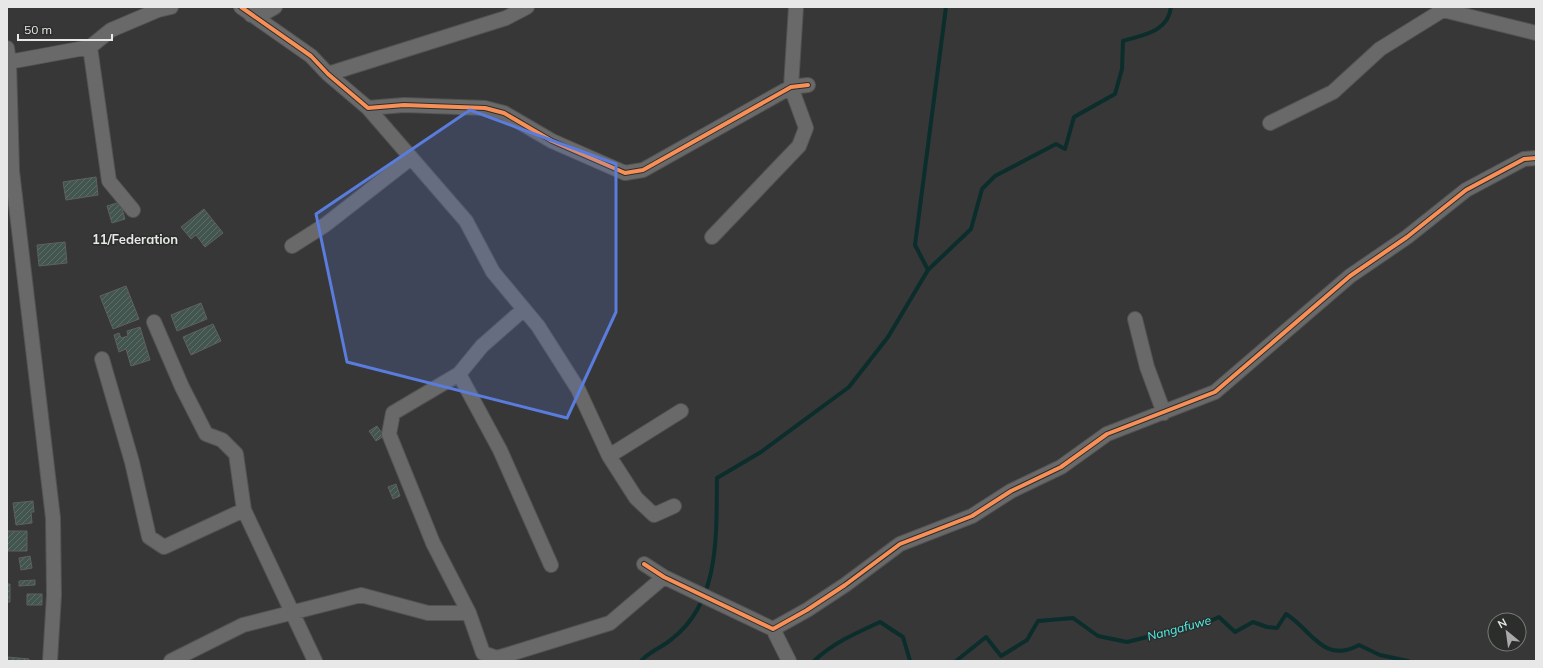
<svg xmlns="http://www.w3.org/2000/svg" width="1543" height="668" viewBox="0 0 1543 668" font-family="Mulish,sans-serif">
  <defs>
    <pattern id="building-hatch" width="6" height="6" patternUnits="userSpaceOnUse"><rect width="6" height="6" fill="#42554f"/><path d="M-1 1l2-2M0 6l6-6M5 7l2-2" fill="none" stroke="#5d6d68"/></pattern>
  </defs>
  <rect width="100%" height="100%" fill="#373737"/>
  <g fill="none" stroke-linecap="round" stroke-linejoin="round">
    <path stroke="#0b2e2c" stroke-width="4" d="M928 270 915 245 946 7
      M641 661C651 650 662 648 673 638 721 600 716 532 717 478L761 452 849 387 888 337 928 270 971 229 982 189 995 176 1056 144 1065 149 1074 117 1115 94 1122 69 1123 41C1143 35 1168 32 1171 7
      M814 661C833 643 856 633 880 622L903 637 910 661
      M956 661 986 637 1001 656 1027 640 1038 621 1073 618 1098 636 1127 642 1208 622 1219 617 1235 632 1253 622 1267 627 1277 628 1286 614C1311 629 1323 665 1359 645L1380 655 1408 661"/>
  </g>
  <path fill="url(#building-hatch)" stroke="#606060" d="M96 177 98 195 66 200 63 182Z
    M120 202 125 219 112 223 107 206Z
    M204 209 223 233 205 247 196 235 191 239 181 227Z
    M65 242 67 263 39 266 37 245Z
    M126 286 139 319 113 329 100 296Z
    M201 303 207 319 177 331 171 315Z
    M213 324 221 341 191 355 183 337Z
    M140 327 150 360 131 366 126 349 119 352 114 335 119 333 121 338 128 336 127 331Z
    M377 426 384 436 376 441 369 431Z
    M396 484 400 496 393 499 388 487Z
    M33 501 34 512H31L32 523 16 525 13 503Z
    M7 531H27V551H7Z
    M30 556 32 568 21 570 19 558Z
    M35 580V585L19 586V581Z
    M7 584H10V602H7Z
    M27 594H42V605H27Z
    M7 657 29 659V661H7Z"/>
  <g fill="none" stroke-linecap="round" stroke-linejoin="round">
    <g stroke="#535353" stroke-width="16">
      <path id="street" d="M241 7 311 56 328 74 368 108 404 105 485 108 504 113 552 141 625 173 643 170 791 87 808 85
        M251 15 268 11 275 7
        M90 47 109 181 133 210
        M7 48 9 62 12 171 53 518 54 595 50 661
        M9 62 90 47 111 30 158 10 171 7
        M328 74 506 18 527 7
        M368 108 466 221 493 272 538 326 578 389 609 456 681 411
        M1270 123 1333 92 1380 49 1443 10 1536 33
        M712 237 799 146 806 128 791 87 796 7
        M292 246 325 225 411 158
        M524 309 482 346 459 374 393 413 389 434 433 543 469 613 483 653 497 658 610 623 664 577
        M1135 319 1147 367 1164 413
        M154 322 182 387 206 434 222 440 236 454 244 510 315 661
        M102 359 132 462 149 537 164 547 244 510
        M459 374 500 450 551 565
        M609 456 636 498 654 515 674 506
        M644 564 664 577 773 629 807 610 845 585 900 544 972 516 1011 491 1061 467 1107 434 1215 392 1350 276 1407 237 1466 190 1524 159 1536 158
        M773 629 789 661
        M171 661 243 625 361 595 428 613H469"/>
    </g>
    <use href="#street" stroke="#696969" stroke-width="14"/>
    <g stroke="#2c2e2c" stroke-width="6">
      <path id="cycleway" d="M241 7 311 56 328 74 368 108 404 105 485 108 504 113 552 141 625 173 643 170 791 87 808 85
        M644 564 664 577 773 629 807 610 845 585 900 544 972 516 1011 491 1061 467 1107 434 1215 392 1350 276 1407 237 1466 190 1524 159 1536 158"/>
    </g>
    <use href="#cycleway" stroke="#f78f57" stroke-width="4"/>
  </g>
  <path fill="#5a7cdc" fill-opacity="0.2" stroke="#5a7cdc" stroke-width="3" stroke-linejoin="round" d="M470 110 616 164V312L567 418 347 362 316 214Z"/>
  <g text-anchor="middle" dominant-baseline="central" stroke-width="3" stroke-linejoin="round" paint-order="stroke">
    <g font-size="12" font-style="italic" fill="#52f4ee" stroke="#2c2e2c">
      <text transform="translate(1179 628) rotate(-15)">Nangafuwe</text>
    </g>
    <g font-size="13" font-weight="bold" fill="#e7e8e7" stroke="#2c2e2c">
      <text x="135" y="239">11/Federation</text>
    </g>
  </g>
  <rect width="1543" height="668" fill="none" stroke="#e7e8e7" stroke-width="16"/>
  <g transform="translate(1507 632) rotate(331)"><circle r="19" fill="#2c2e2c" stroke="#777877"/>
  <path d="M0-3L7 15L0 10L-7 15Z" fill="#a9aaa9"/>
  <text y="-6" font-size="11" font-weight="bold" text-anchor="middle" fill="#e7e8e7">N</text>
  </g>
  <path d="M18 34v6h94v-6" fill="none" stroke="#e7e8e7" stroke-width="2"/>
  <text x="24" y="34" font-size="12" fill="#e7e8e7" stroke="#2c2e2c" stroke-width="3" paint-order="stroke">50 m</text>
</svg>
